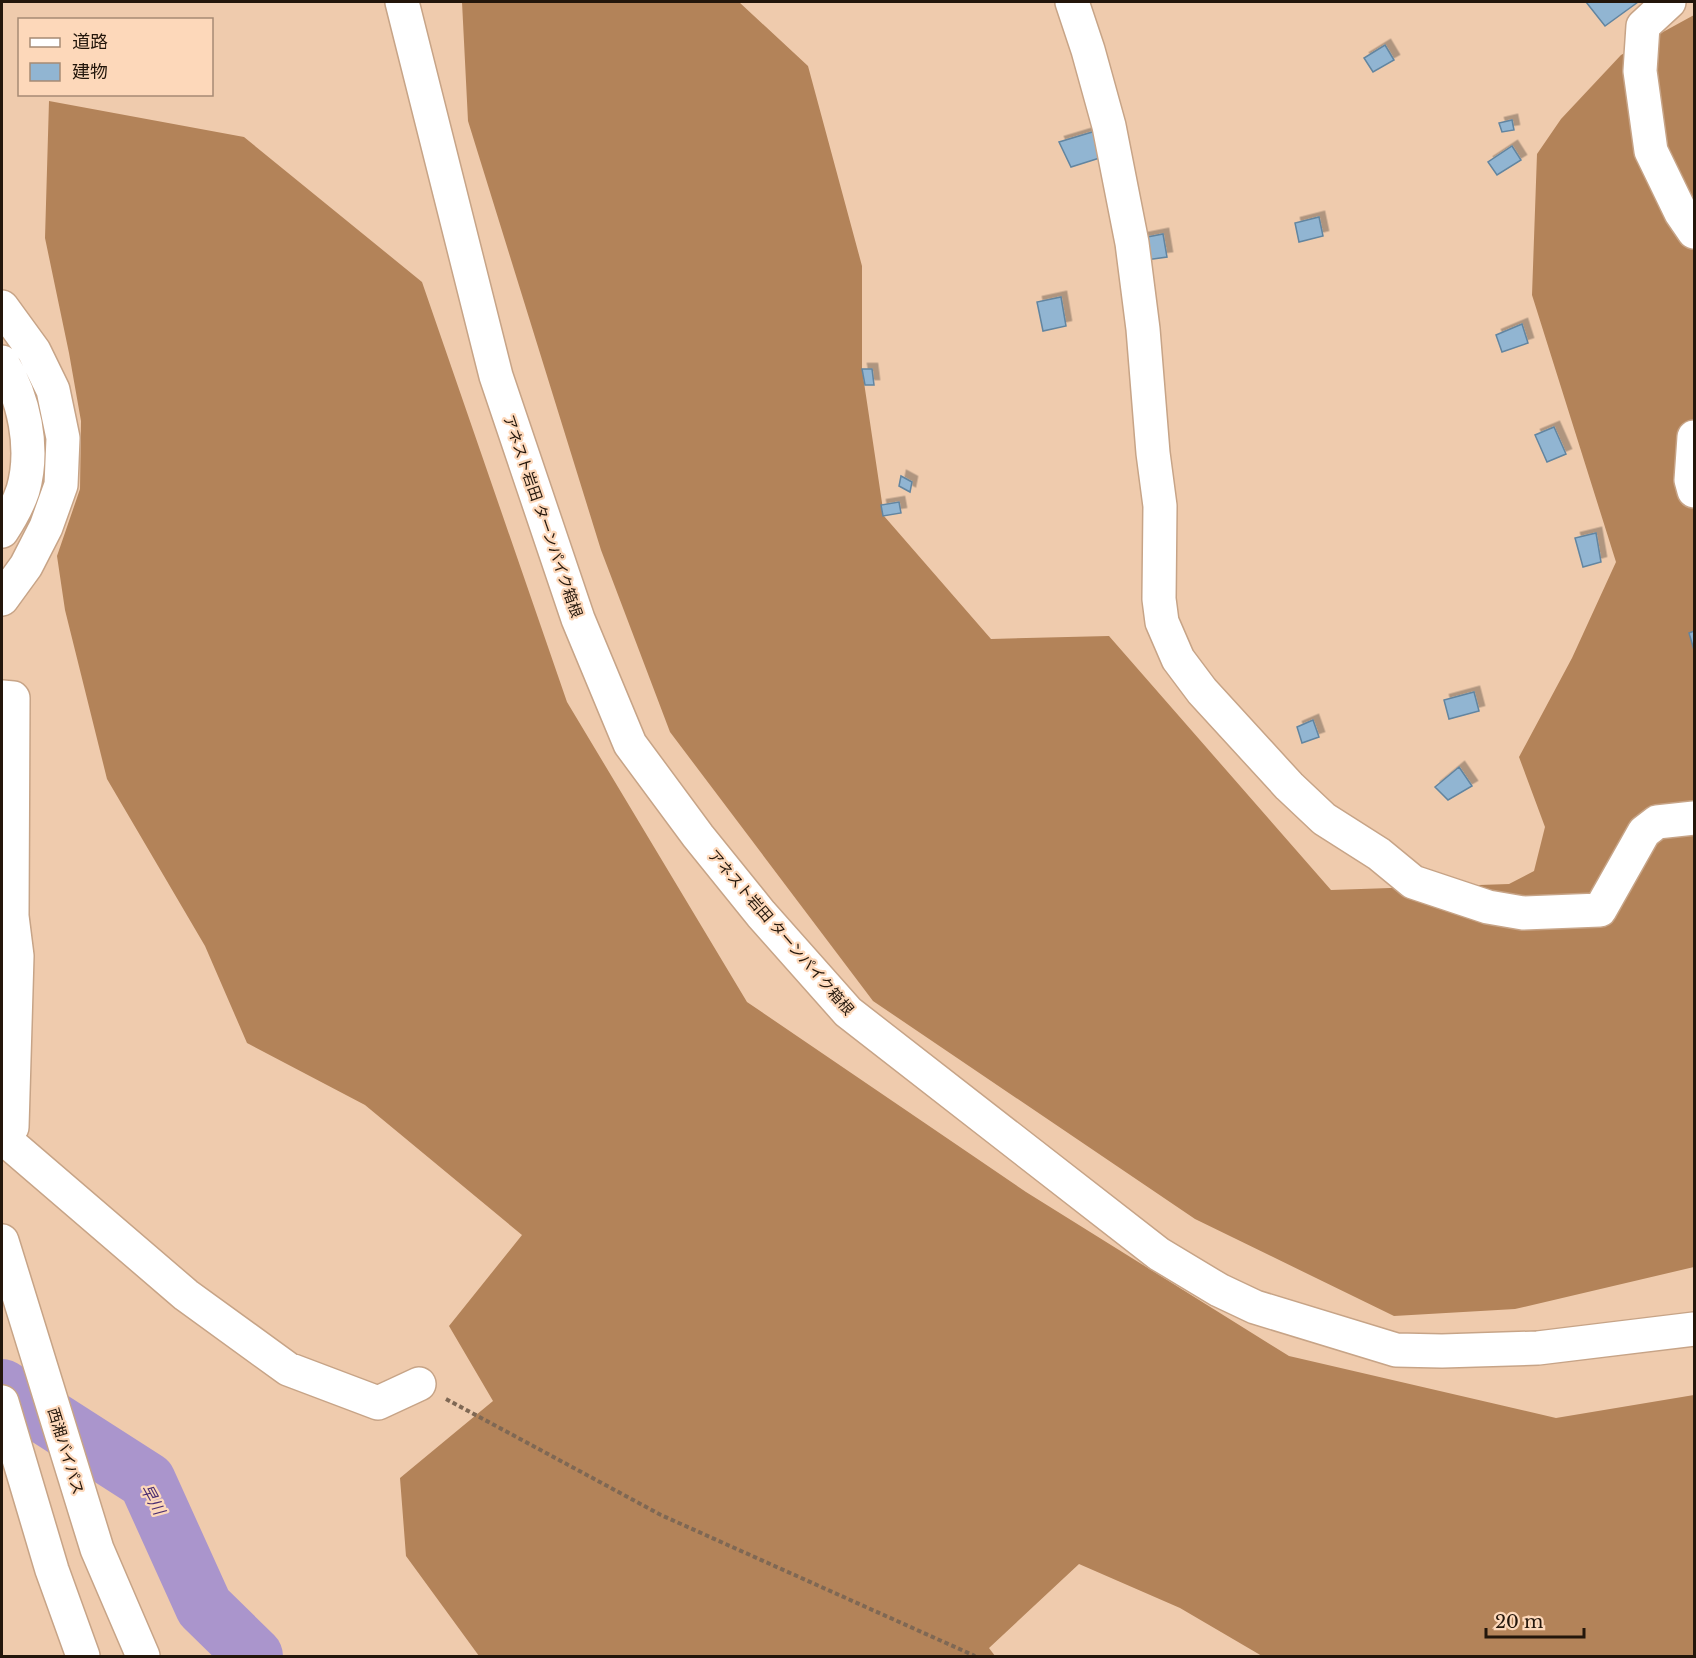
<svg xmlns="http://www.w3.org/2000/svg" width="1696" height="1658" viewBox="0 0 1696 1658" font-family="'Libre Baskerville','Noto Sans JP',serif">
  <defs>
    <filter id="shadow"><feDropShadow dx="5.5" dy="-5.5" stdDeviation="0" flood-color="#0004"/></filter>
  </defs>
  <rect width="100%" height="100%" fill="#efcbad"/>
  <path fill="#b38359" d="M462 2H739L808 66 862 266V369L884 516 991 639 1109 636 1331 890 1509 884 1534 871 1545 827 1519 757 1572 658 1616 562 1532 295 1537 154 1561 119 1621 55 1694 15V1267L1515 1309 1394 1316 1195 1219 873 1001 670 732 601 550 468 121Z
    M49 101 244 137 422 282 567 702 747 1002 1026 1192 1289 1356 1556 1418 1694 1395V1656H1262L1180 1608 1079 1564 989 1648 995 1656H479L406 1556 400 1478 493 1401 449 1326 522 1235 365 1105 247 1043 205 946 107 779 65 610 57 556 80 489 81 421 69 353 45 238Z"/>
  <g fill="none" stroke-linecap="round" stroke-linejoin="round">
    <path stroke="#aa95cc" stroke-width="58" d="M2 1388 147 1481 204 1607 254 1656"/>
  </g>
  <path fill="#91b5d2" stroke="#6285a0" stroke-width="1.5" filter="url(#shadow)" d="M1586 2H1638L1605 26Z
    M1385 45 1394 60 1373 72 1364 58Z
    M1512 120 1514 130 1502 132 1499 123Z
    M1099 130 1106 156 1071 167 1059 142Z
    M1512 146 1521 160 1497 175 1488 162Z
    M1319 217 1323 236 1299 242 1295 223Z
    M1163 234 1167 257 1146 260 1142 238Z
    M1061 297 1066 326 1043 331 1037 302Z
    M1522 324 1528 343 1502 352 1496 335Z
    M862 369H872L874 385H865Z
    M1554 427 1566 454 1547 462 1535 435Z
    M901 476 912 482 910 492 899 486Z
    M899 502 901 513 883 516 881 505Z
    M1596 533 1601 562 1583 567 1575 538Z
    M1694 631V650L1689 633Z
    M1474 692 1479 711 1449 719 1444 700Z
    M1313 720 1319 737 1302 743 1297 727Z
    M1459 767 1472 786 1448 800 1435 787Z"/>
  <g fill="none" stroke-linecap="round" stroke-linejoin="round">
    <g stroke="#c7a487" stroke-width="36">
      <path id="minor" d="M402 2 496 376 578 619 630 744 698 836 761 914 848 1012 1159 1254 1219 1290 1255 1307 1396 1350 1442 1351 1538 1348 1694 1329
        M1072 2 1088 50 1109 126 1132 243 1143 329 1153 453 1160 506 1159 599 1162 622 1178 659 1202 691 1289 786 1324 819 1379 854 1413 882 1488 907 1523 913 1600 910 1644 832 1657 822 1694 818
        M1669 2 1643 26 1640 71 1651 151 1681 213 1694 232
        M1694 437 1691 480 1694 491
        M2 697 13 698 12 916 17 956 12 1127 2 1136
        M2 1137 186 1295 288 1369 378 1403 419 1384"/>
    </g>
    <g stroke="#c7a487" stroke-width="36">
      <path id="highway" d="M2 307 34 351 53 390 63 438 61 485 46 527 26 566 2 599
        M2 362C24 398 35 448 23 490 18 505 10 519 2 531
        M2 1241 97 1549 143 1656
        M2 1402 52 1570 83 1656"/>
    </g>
    <path stroke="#7f6854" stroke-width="4" stroke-dasharray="4.5 3" stroke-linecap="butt" d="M446 1399 661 1515 975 1656"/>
    <use href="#minor" stroke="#fff" stroke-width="33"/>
    <use href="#highway" stroke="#fff" stroke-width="33"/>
  </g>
  <g text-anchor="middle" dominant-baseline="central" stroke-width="4.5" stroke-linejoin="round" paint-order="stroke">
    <g font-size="15" fill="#23160b" stroke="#fdd8ba">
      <text transform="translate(543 516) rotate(71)">アネスト岩田 ターンパイク箱根</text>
      <text transform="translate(781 932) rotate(49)">アネスト岩田 ターンパイク箱根</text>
      <text transform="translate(66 1451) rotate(73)">西湘バイパス</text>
    </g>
    <g font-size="16" font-style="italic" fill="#4c2f72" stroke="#fdd8ba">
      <text transform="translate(153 1499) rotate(61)">早川</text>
    </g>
  </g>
  <rect width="1696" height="1658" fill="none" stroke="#23160b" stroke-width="6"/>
  <rect x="18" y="18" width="195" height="78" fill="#fdd8ba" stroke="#a68a74" stroke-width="1.5"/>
  <rect x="30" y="38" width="30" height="9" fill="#ffffff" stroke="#a68a74" stroke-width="1.5"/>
  <text x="72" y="48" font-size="18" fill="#23160b">道路</text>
  <rect x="30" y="63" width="30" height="18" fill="#91b5d2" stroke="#a68a74" stroke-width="1.5"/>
  <text x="72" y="78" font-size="18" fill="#23160b">建物</text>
  <path d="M1486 1628v9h98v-9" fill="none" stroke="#23160b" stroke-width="3"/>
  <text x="1495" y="1628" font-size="18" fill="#23160b" stroke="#fdd8ba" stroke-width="4.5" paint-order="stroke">20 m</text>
</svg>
